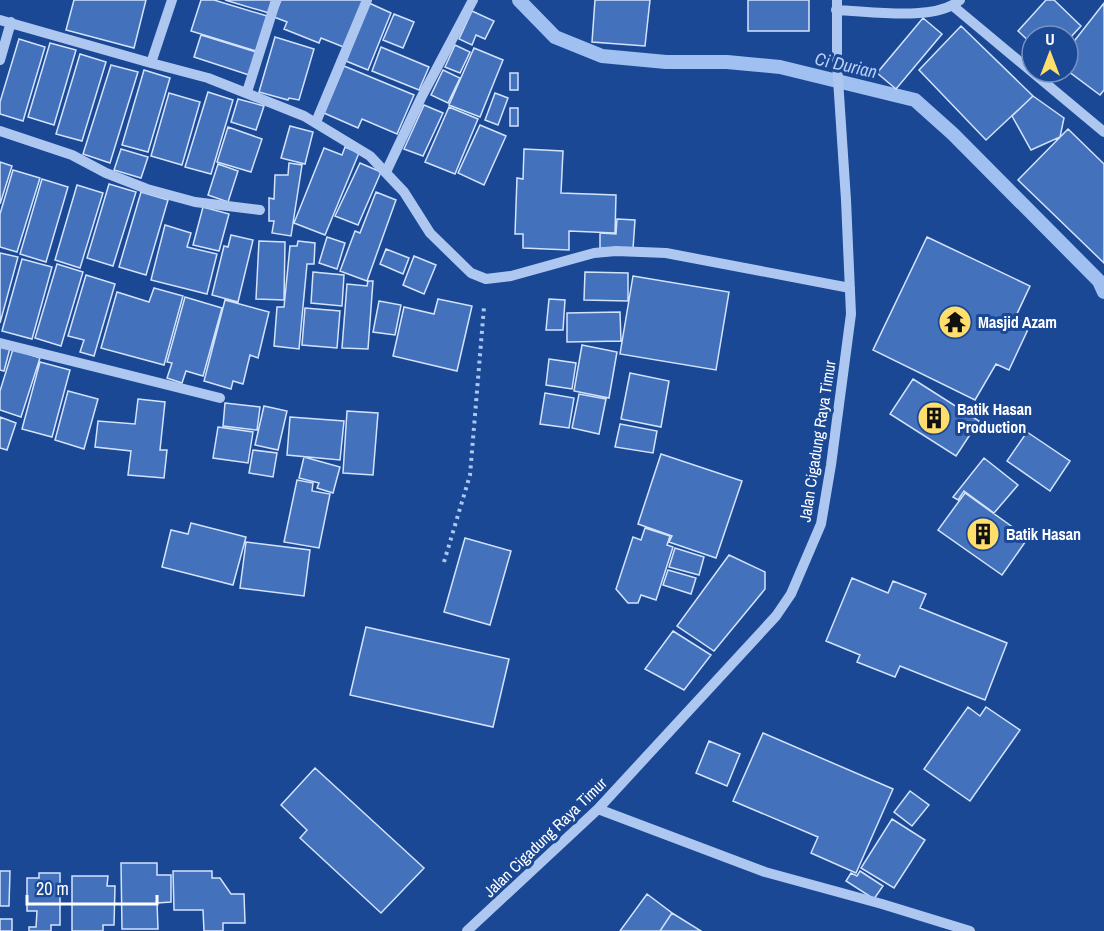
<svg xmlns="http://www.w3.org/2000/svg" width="1104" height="931" viewBox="0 0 1104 931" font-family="'Archivo Narrow',sans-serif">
  <rect width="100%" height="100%" fill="#1a4895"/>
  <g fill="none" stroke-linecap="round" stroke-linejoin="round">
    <path stroke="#a0c0f2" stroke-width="14" d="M519 0 555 37 602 56 666 62H727L780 67 915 100 953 134 1099 281 1104 292"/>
  </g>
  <path fill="#4371bc" stroke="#d3e3fb" stroke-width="1.5" d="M74 0H146L134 48 66 30Z
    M201 0H214L267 16 256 51 191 31Z
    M225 0H272L269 13Z
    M281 0H365L346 48 321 38 319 43 284 29 287 22 274 17Z
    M595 0H650L645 46 592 42Z
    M748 0H809V31H748Z
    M1046 0H1054L1081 26 1068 40V36H1032V44L1018 31Z
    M369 3 391 13 368 70 346 61Z
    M1104 3V90L1100 95 1068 71V49Z
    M472 11 494 21 485 39 476 35 472 45 459 39Z
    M394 14 414 22 403 48 383 40Z
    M923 18 942 34 896 89 877 73Z
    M961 26 1033 96 986 140 919 70Z
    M201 35 256 52 249 75 194 57Z
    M275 37 314 49 299 100 289 98 288 100 259 92Z
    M19 39 45 47 23 121 0 114V102Z
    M50 43 76 50 54 125 28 117Z
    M455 45 470 52 460 73 445 67Z
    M381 47 429 67 419 90 372 71Z
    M474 48 503 60 480 117 449 105Z
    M80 54 106 62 82 141 56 134Z
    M111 65 138 72 110 163 83 154Z
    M344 66 414 95 397 134 362 119 358 128 324 113Z
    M144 70 170 78 148 152 122 145Z
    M443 70 460 78 448 103 431 95Z
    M510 73H518V90H510Z
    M208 92 233 100 211 174 185 167Z
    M169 93 200 102 182 165 151 156Z
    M495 93 508 98 498 125 485 120Z
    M1033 96 1064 118 1060 137 1031 150 1012 116Z
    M238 99 264 106 256 130 231 122Z
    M424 105 443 113 423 156 404 149Z
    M449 107 478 119 455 174 425 162Z
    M510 108H518V126H510Z
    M480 125 506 136 484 185 458 173Z
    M290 126 313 132 305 164 281 158Z
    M228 127 262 139 251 172 217 162Z
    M1068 129 1104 164V263L1018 180Z
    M345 147 359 153 325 235 294 223 324 148 342 155Z
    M121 149 148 157 141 178 114 170Z
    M524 149 563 151 561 193 616 195 615 233 569 231V250L523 248V234H515L517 178 523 179Z
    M0 162 12 166 0 204Z
    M289 163 302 165 291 236 272 233 274 221H269V198L274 199 275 175H288Z
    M360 163 381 172 358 225 335 216Z
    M218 164 238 171 228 202 208 195Z
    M13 170 40 178 17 252 0 247V214Z
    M42 179 68 187 46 262 20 254Z
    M109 184 136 192 113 266 87 258Z
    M77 185 103 193 80 268 55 260Z
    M141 192 168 200 146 275 119 267Z
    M376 192 396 200 367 281 340 271 355 231 360 233Z
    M203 207 229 214 219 251 193 245Z
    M617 219 635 220 633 249 600 248V233L616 234Z
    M165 225 191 233 187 247 217 254 207 294 151 280Z
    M231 235 253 240 238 302 212 295 224 246 228 247Z
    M327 237 345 243 337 269 319 263Z
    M927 237 1030 286 1015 318 1030 325 1009 370 996 364 975 400 873 350Z
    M259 241 285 242 284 300 256 299Z
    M298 241 315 243 314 264H307L299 349 274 346 277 307H284L290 246H297Z
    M386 249 409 258 403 274 380 264Z
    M0 253 18 257 0 323Z
    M414 256 436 265 424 294 403 285Z
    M22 259 52 267 32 339 2 331Z
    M57 264 83 272 61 346 35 338Z
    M313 272 344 275 342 306 311 303Z
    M585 272 628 273V301L584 300Z
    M86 275 115 284 94 356 80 352 84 340 68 336Z
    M633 276 729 292 716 370 620 354Z
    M368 281H373L368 349 342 348 347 284 367 286Z
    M154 288 183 296 164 365 101 348 117 292 149 302Z
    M185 297 222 308 203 376 186 371 182 383 167 378 172 363 167 362Z
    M438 299 472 306 457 371 393 356 404 307 434 314Z
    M549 299 565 300 563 330H546Z
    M225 300 269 312 258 358 250 355 243 384 233 381 231 389 204 381Z
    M379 301 401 305 395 335 373 332Z
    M305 308 340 311 337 348 302 345Z
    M620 312 621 341 567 342V313Z
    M582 345 617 352 609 398 574 391Z
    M0 346 10 348 4 371 0 370Z
    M13 349 40 358 21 417 0 410V391Z
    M549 359 576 363 572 389 546 385Z
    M40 362 70 370 52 437 22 429Z
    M630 373 669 381 661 427 621 419Z
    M913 379 979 421 956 456 890 414Z
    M68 391 98 399 84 449 55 440Z
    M545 393 574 398 569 428 540 424Z
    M579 394 606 399 599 434 572 428Z
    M138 399 165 402 160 450H167L164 478 128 475 131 451 95 447 98 421 135 424Z
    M225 403 260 407 257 430 223 426Z
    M264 406 287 411 278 450 255 445Z
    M347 411 378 413 373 475 343 473Z
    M0 417 16 423 7 450 0 448Z
    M290 417 344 421 340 460 287 455Z
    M620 424 657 431 653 453 615 447Z
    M218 427 253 432 248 463 213 458Z
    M1027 432 1070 461 1050 491 1007 461Z
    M253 450 277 453 273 477 249 473Z
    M661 454 742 481 716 558 669 542 672 536 638 524Z
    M304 457 340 467 333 493 317 488 319 483 299 478Z
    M984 458 1018 485 994 513 964 491 958 500 953 497Z
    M297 480 313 483 312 491 330 494 319 548 284 542Z
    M965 493 1028 538 1002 575 938 530Z
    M191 523 246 537 233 585 162 567 171 530 188 534Z
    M645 528 670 536 667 545 673 547 656 600 641 595 638 603H628L616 589 633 537 641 540Z
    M465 538 511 551 490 625 444 612Z
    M246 542 310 550 304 596 240 588Z
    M675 548 704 557 699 575 669 567Z
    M729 555 765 572V589L714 651 677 626Z
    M668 570 696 578 691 594 663 585Z
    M852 578 888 593 893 581 926 594 920 608 1007 643 985 700 900 666 895 677 857 662 860 655 826 641Z
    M366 627 509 659 493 727 350 695Z
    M673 631 711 655 684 690 645 669Z
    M968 707 980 716 986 707 1020 730 970 801 924 769Z
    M763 733 893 789 856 873 811 853 818 837 733 801Z
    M709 741 740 754 727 786 696 773Z
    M315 768 424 868 381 913 300 838 307 830 281 805Z
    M910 791 929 805 912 826 894 812Z
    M892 819 925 840 894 888 861 868Z
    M121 863H157V875H171V902L157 903 158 929H122Z
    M0 871H10L9 906H0Z
    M173 871H212V878H220L231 894H244L245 923H223V931H204L203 910H174Z
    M860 871 883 886 874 899 846 881 851 873 857 876Z
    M39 873H60V925H51V931H29V927H36L37 911H27V878H39Z
    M72 876H108L107 886H115L114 925H103V931H72Z
    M647 894 672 913 660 931H620Z
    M672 913 701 931H660Z
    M0 919H12V931H0Z"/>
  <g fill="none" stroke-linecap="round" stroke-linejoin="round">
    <path stroke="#adc7f0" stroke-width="4" stroke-dasharray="3 4.5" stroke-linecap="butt" d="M444 562 470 475 484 307"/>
    <path stroke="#adc7f0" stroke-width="10" d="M172 0 151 63 208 78 304 116 370 156 404 192 430 233 471 273 486 279 511 276 594 253 616 251 666 253 850 288
      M953 6 1104 132
      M836 10C870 11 935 22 960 0
      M0 20 151 63
      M0 60 11 22
      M247 92 276 0
      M316 122 367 0
      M0 131 72 155 106 173 147 189 195 202 260 210
      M386 172 421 98 473 0
      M0 343 220 398
      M598 809 765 872 882 904 970 931
      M467 931 598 809 776 616 791 594 821 524 831 465 851 314 846 200 837 64V0"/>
  </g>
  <defs>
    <g id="temple-disc" transform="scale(1.725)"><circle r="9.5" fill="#ffde6b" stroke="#1a4895"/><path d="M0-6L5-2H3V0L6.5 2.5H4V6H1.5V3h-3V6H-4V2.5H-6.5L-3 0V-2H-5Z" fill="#111"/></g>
    <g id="building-disc" transform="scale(1.725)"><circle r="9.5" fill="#ffde6b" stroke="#1a4895"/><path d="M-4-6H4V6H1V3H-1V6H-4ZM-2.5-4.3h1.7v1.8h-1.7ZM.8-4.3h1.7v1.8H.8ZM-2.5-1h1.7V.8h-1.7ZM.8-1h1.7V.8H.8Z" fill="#111"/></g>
  </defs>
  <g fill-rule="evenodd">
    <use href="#temple-disc" x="955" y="322"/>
    <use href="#building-disc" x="934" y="418"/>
    <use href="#building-disc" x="983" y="534"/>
  </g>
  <g text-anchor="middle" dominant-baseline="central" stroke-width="6" stroke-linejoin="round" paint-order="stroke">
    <g font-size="16" font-weight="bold" fill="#fff" stroke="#1a4895" text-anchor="start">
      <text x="978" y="322">Masjid Azam</text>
      <text x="957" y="409">Batik Hasan<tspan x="957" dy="18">Production</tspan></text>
      <text x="1006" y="534">Batik Hasan</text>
    </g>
    <g font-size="16" fill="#fff" stroke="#1a4895">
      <text transform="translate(817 441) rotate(-81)">Jalan Cigadung Raya Timur</text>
      <text transform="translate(545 837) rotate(-44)">Jalan Cigadung Raya Timur</text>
    </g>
    <g font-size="18" font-style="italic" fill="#b9d1f6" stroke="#1a4895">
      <text transform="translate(846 65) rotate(13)">Ci Durian</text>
    </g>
  </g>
  <g transform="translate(1050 54)"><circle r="28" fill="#1a4895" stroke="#7691bf" stroke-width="1.5"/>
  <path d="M0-4.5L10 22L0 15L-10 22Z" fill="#ffde6b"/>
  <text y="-9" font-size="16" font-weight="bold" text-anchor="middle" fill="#ffffff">U</text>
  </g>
  <path d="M27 895v9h130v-9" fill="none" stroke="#ffffff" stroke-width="3"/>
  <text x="36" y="895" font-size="18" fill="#ffffff" stroke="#1a4895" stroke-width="4.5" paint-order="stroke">20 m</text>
</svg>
